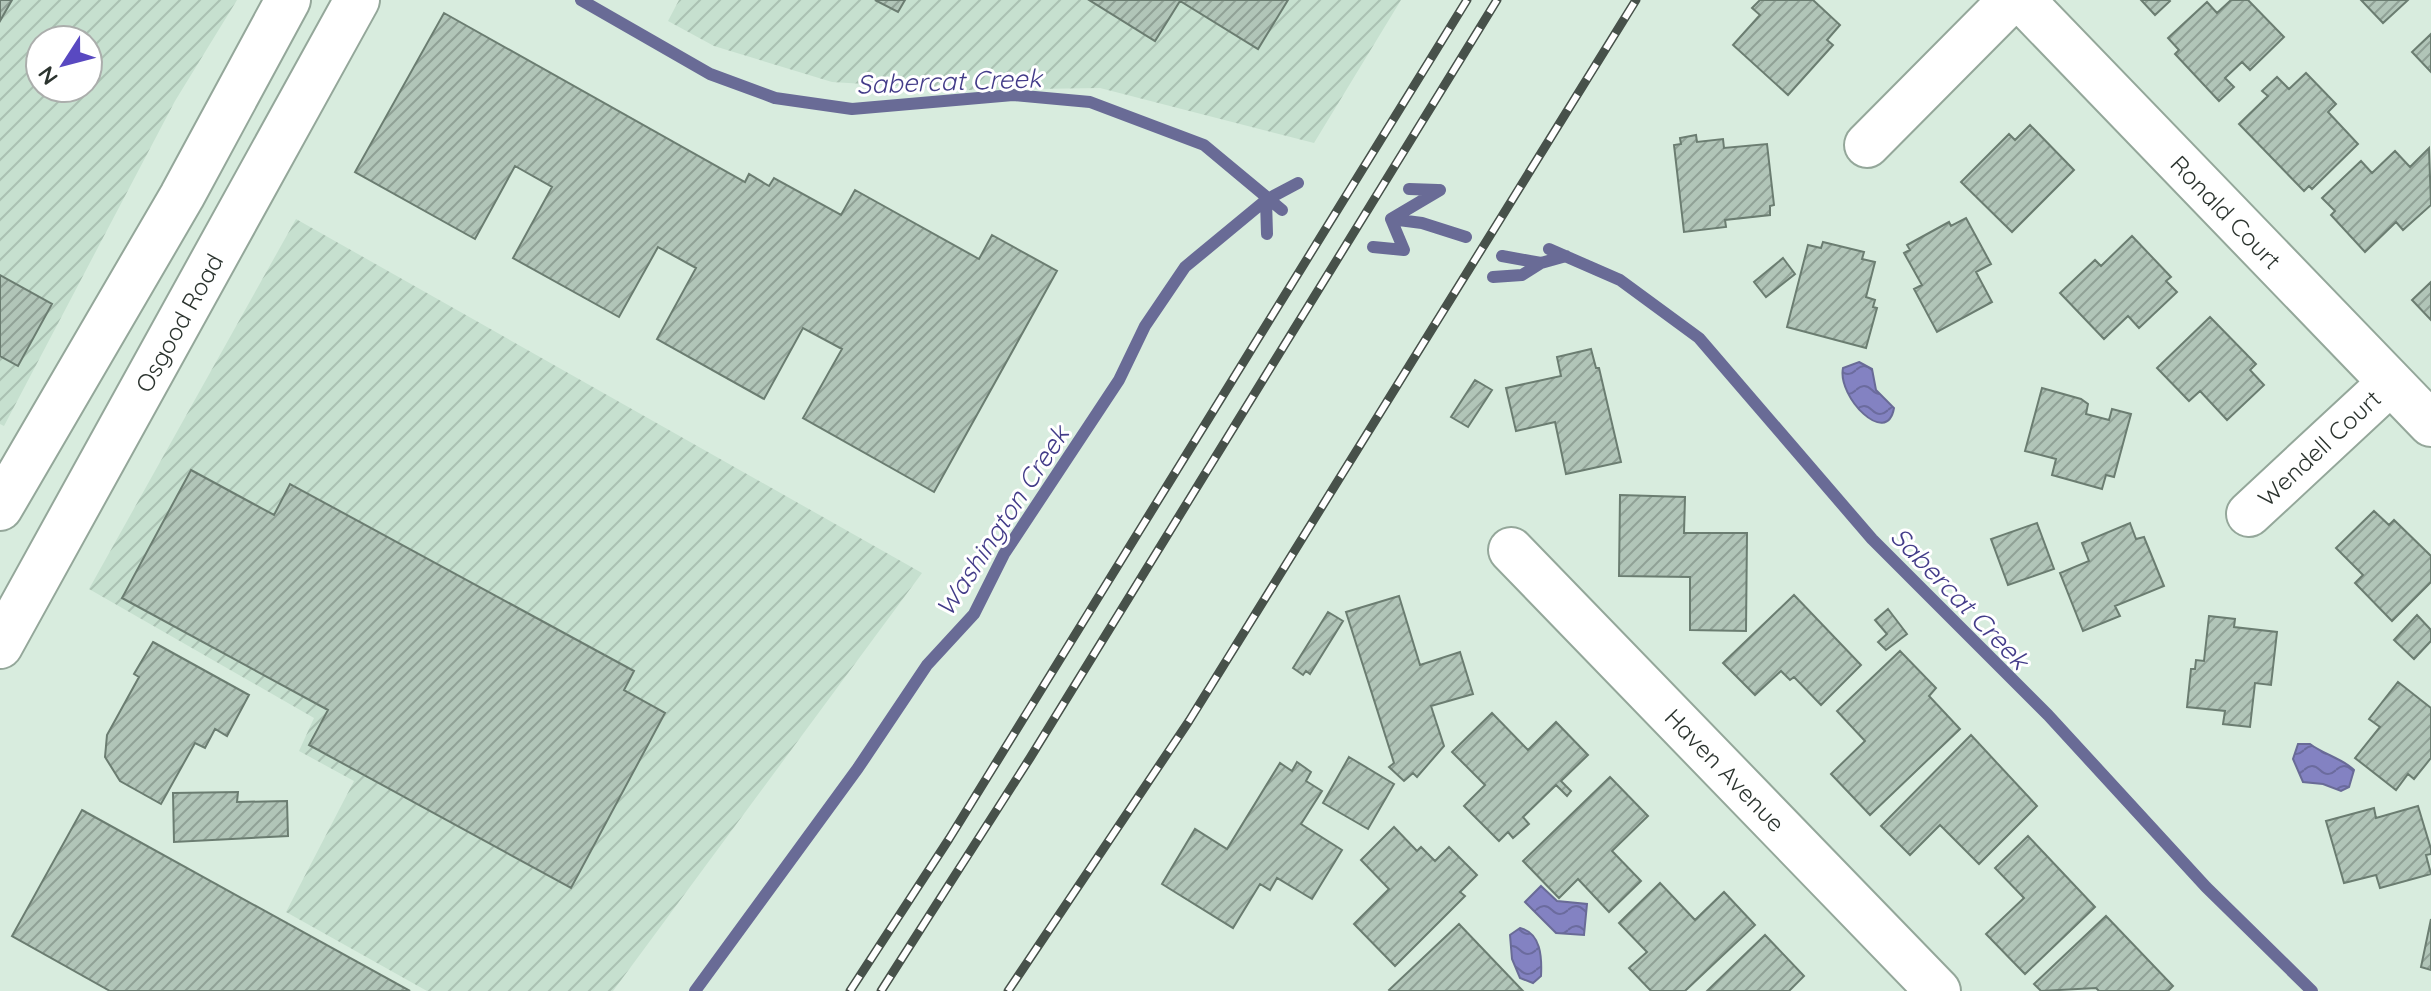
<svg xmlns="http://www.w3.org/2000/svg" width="2431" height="991" viewBox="0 0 2431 991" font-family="Quicksand,sans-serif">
  <defs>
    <pattern id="industrial-furrows" width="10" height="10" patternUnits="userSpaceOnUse" patternTransform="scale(2)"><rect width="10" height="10" fill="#c6e0cf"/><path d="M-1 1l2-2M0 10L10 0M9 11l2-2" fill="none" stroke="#aac1b2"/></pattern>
    <pattern id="water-waves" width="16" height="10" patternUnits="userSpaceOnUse" patternTransform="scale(2)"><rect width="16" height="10" fill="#8382c2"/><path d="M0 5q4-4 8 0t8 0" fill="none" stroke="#6b6b9e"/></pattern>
    <pattern id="building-hatch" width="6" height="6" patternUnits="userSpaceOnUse" patternTransform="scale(2)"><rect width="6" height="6" fill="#b1c5b8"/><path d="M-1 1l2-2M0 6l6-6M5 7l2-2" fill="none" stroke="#90a196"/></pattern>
  </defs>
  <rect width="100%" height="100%" fill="#d8ecde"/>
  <path fill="url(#industrial-furrows)" fill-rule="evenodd" d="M0 0H237L175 101 4 426 0 424ZM40 40H88V88H40Z
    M679 0H1401L1314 143 1100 88 963 90 832 82 714 46 668 21Z
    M296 219 922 573 613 991H427L286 912 354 781 299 751 314 718 89 589Z"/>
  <path fill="url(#water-waves)" stroke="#696b96" stroke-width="2" d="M1859 362 1872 369 1876 390 1894 408C1887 448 1837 397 1843 368Z
    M2298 744H2310C2323 754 2345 760 2354 770L2349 787 2341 791 2323 784 2303 782 2293 759Z
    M1541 886 1557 901 1587 904 1584 935 1556 933 1525 902Z
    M1520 928C1541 933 1542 957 1541 976L1533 983 1520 978 1512 959 1510 935Z"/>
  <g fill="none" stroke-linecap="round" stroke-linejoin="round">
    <path stroke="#696b96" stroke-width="12" d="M581 0 710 74 775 98 852 109 1013 95 1090 102 1204 145 1282 210
      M1409 189 1438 190
      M1266 200 1267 234
      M1391 219 1422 223 1466 237
      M1391 219 1440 190
      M1373 247 1404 250 1391 219
      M1549 249 1620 280 1699 338 1872 539 2048 715 2206 887 2312 991
      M1502 256 1541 263
      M1493 277 1522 275 1541 263 1566 256
      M695 991 858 768 927 665 974 614 1004 554 1119 380 1145 326 1185 267 1266 200 1298 183"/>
  </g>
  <path fill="url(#building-hatch)" stroke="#6b7d71" stroke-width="2" d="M0 0H12L0 21Z
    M875 0H905L898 12Z
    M1089 0H1288L1258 49 1180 1 1155 41Z
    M1760 0H1813L1840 25 1827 40 1833 45 1788 95 1733 45 1760 15 1752 8Z
    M2141 0H2169L2170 1 2155 15Z
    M2231 0H2248L2284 37 2250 70 2242 62 2225 78 2234 87 2219 101 2175 54 2179 50 2168 38 2207 2 2217 13Z
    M2361 0H2408L2383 23Z
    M444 13 745 182 749 174 769 186 774 178 841 215 855 190 979 259 992 235 1057 271 934 492 803 418 842 349 803 328 764 399 657 339 696 268 658 247 619 317 513 258 552 187 515 166 475 239 355 172Z
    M2431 34V72L2412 52Z
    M2306 73 2336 104 2328 112 2358 144 2312 189 2309 186 2304 191 2239 124 2268 96 2262 91 2277 77 2289 89Z
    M2030 125 2074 170 2012 232 1961 182 2009 134 2015 140Z
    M1696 135 1697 142 1723 139 1724 148 1767 144 1774 205 1770 206V215L1725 220 1726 227 1684 232 1674 145 1681 144 1680 138Z
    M2429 148 2431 205 2403 230 2396 222 2365 252 2331 215 2335 211 2322 198 2361 161 2372 173 2395 151 2410 167Z
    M1966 218 1991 264 1976 272 1992 302 1937 332 1914 289 1922 285 1904 253 1910 250 1907 245 1949 222 1951 226Z
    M2132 236 2171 277 2166 281 2177 292 2139 328 2128 316 2104 339 2060 293 2095 260 2101 266Z
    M1823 242 1864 252 1862 259 1875 262 1866 297 1875 300 1873 307 1877 308 1866 348 1787 327 1808 245 1821 248Z
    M1783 258 1795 274 1766 297 1754 282Z
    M0 275 52 304 18 366 0 356Z
    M2431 282V320L2412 300Z
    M2210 317 2256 364 2250 370 2264 385 2227 420 2200 391 2189 401 2157 368Z
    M1591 349 1596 368H1599L1621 462 1566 474 1555 422 1516 431 1506 388 1561 376 1557 357Z
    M1475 380 1492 390 1468 427 1451 417Z
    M2042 388 2081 399 2088 404 2086 414 2109 420 2112 409 2131 414 2114 477 2106 475 2102 489 2052 475 2056 459 2025 451Z
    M191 470 274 515 290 484 634 671 624 690 665 713 571 888 309 745 328 710 122 598Z
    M1620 495 1685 497 1684 533H1747L1746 631 1690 630V577L1619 576Z
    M2374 511 2389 525 2394 520 2431 556V582L2392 621 2355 583 2363 575 2336 548Z
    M2037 523 2054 569 2008 585 1991 539Z
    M2130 523 2136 539 2144 537 2164 586 2115 606 2120 616 2083 631 2060 573 2089 561 2082 543Z
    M1794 595 1861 665 1821 705 1794 677 1790 680 1781 671 1755 695 1723 663Z
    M1399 596 1420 665 1460 652 1473 694 1431 706 1444 746 1417 777 1413 773 1404 781 1389 767 1394 763 1346 612Z
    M1888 609 1907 634 1886 650 1878 642 1887 634 1875 620Z
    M1328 612 1343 621 1310 674 1306 671 1303 675 1293 668Z
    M2417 615 2431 630V641L2414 659 2394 640Z
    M2209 616 2235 619 2234 627 2277 632 2271 685 2255 683 2250 727 2223 724 2225 711 2187 707 2191 669H2195L2196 660 2204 661Z
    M153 642 249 695 227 736 215 729 205 748 195 743 161 804 120 781 105 757 107 735 139 677 134 674Z
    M1900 651 1936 688 1929 696 1960 729 1870 815 1831 774 1865 741 1837 711Z
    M2398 682 2431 708V758L2414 779 2408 774 2396 790 2355 758 2380 727 2369 719Z
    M1492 713 1528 750 1556 722 1588 755 1561 781 1571 791 1567 796 1556 785 1523 817 1529 824 1513 838 1508 832 1499 841 1464 806 1485 785 1452 752Z
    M1971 735 2037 806 1979 864 1940 825 1910 855 1881 826Z
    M1349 757 1394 784 1368 829 1323 803Z
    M1297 762 1311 772 1306 781 1322 791 1301 824 1342 850 1312 899 1277 878 1270 890 1260 884 1233 928 1162 884 1195 829 1227 849 1280 763 1292 771Z
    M1610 777 1648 816 1612 851 1641 881 1609 912 1578 879 1559 898 1523 861Z
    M238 792 237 802 287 801 288 836 174 842 173 793Z
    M2418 806 2431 849V854L2426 855 2431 874 2380 888 2376 875 2344 883 2326 821 2374 808 2376 818Z
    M82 810 410 991H110L12 936Z
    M1394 827 1417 851 1421 847 1435 861 1449 847 1477 875 1460 892 1465 896 1395 966 1354 924 1389 889 1361 860Z
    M2028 836 2095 907 2025 974 1986 934 2024 898 1995 868Z
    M1660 883 1695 920 1724 892 1755 925 1685 991H1651L1629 968 1647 952 1619 923Z
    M2106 916 2173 986 2168 991H2099L2096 988 2041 991 2034 984Z
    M2431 919V970L2421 967Z
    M1459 924 1523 991H1390L1389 990Z
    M1765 935 1804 976 1789 991H1707Z"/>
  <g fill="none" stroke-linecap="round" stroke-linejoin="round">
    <g stroke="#94a79a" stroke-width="48">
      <path id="minor" d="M2022 0 2431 424
        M1867 145 2011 0
        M2249 514 2390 383
        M1511 550 1938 991"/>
    </g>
    <g stroke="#94a79a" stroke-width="48">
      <path id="major" d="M0 508 182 196 288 0
        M0 646 357 0"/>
    </g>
    <use href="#minor" stroke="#fff" stroke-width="44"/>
    <use href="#major" stroke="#fff" stroke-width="44"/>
    <g stroke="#47514a" stroke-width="9">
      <path id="rail" d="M850 991 949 839 1467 0
        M881 991 1030 758 1497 0
        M1008 991 1189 721 1636 0"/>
    </g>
    <use href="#rail" stroke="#fff" stroke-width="6" stroke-dasharray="18" stroke-linecap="butt"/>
  </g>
  <g text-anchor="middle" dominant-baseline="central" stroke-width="6" stroke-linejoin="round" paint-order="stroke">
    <g font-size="24" fill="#2c342f" stroke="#fff">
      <text transform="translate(2226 212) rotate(46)">Ronald Court</text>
      <text transform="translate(179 323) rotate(-61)">Osgood Road</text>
      <text transform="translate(2319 448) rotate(-43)">Wendell Court</text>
      <text transform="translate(1725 770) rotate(46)">Haven Avenue</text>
    </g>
    <g font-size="26" font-style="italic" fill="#433c89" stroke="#fff">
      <text transform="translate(949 81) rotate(-2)">Sabercat Creek</text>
      <text transform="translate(1002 521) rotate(-57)">Washington Creek</text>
      <text transform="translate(1960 598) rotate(46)">Sabercat Creek</text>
    </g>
  </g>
  <g transform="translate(64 64) rotate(234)"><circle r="38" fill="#ffffff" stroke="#abaeac" stroke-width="2"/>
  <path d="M0-6L14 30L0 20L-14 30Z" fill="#5949c1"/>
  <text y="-12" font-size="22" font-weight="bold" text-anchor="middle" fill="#2c342f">N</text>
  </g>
</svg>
